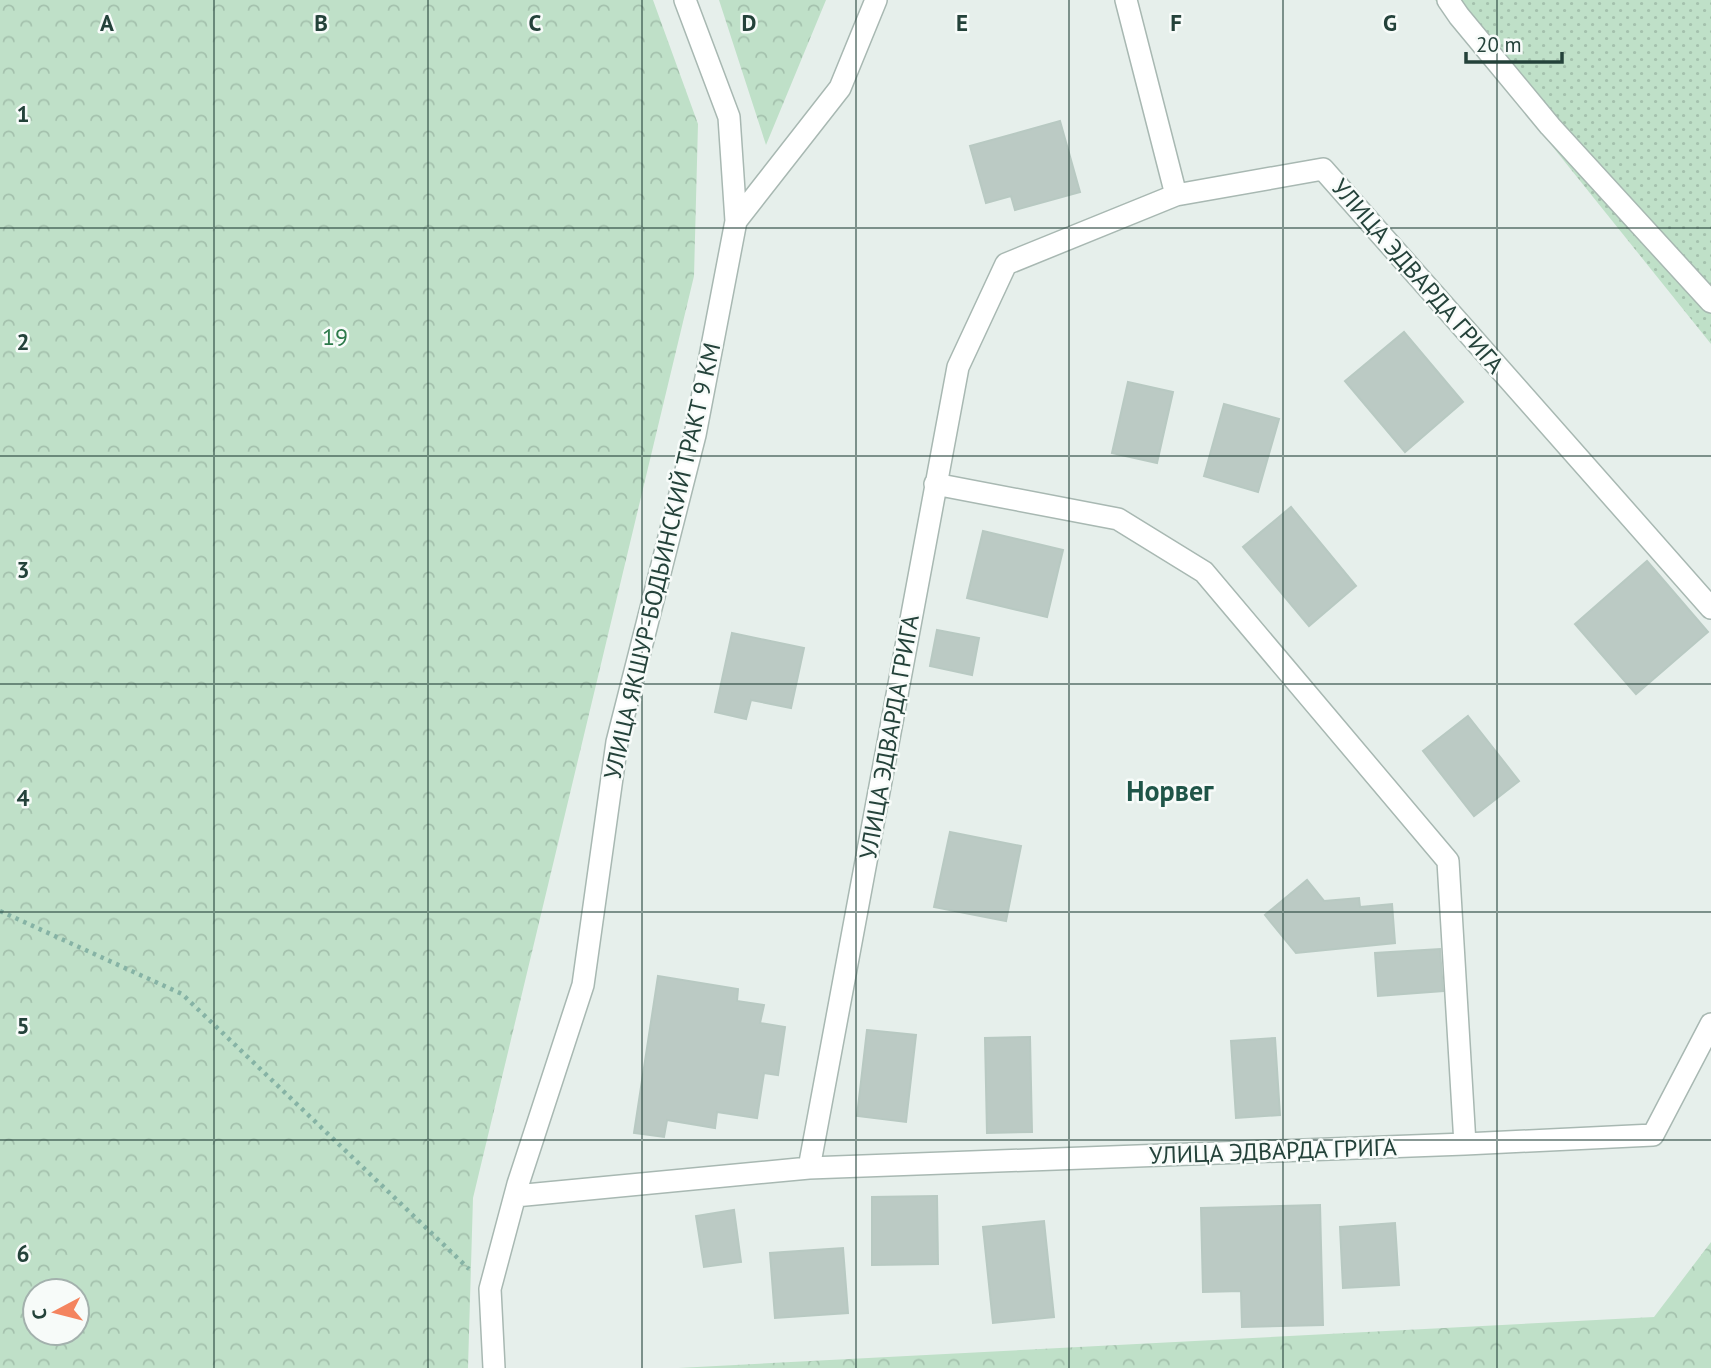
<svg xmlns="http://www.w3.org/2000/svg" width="1711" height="1368" viewBox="0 0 1711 1368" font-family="'PT Sans',sans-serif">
  <defs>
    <pattern id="forest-crowns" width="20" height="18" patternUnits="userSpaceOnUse" patternTransform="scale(1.75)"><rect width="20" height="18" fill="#bfe0c8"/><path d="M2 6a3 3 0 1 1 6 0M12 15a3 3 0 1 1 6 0" fill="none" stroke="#a4c1ad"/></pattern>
    <pattern id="garden-dots" width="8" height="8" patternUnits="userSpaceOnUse" patternTransform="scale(1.75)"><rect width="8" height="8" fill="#bfe0c8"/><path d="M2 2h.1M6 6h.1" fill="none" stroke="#a4c1ad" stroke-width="1.8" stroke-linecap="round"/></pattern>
  </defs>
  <rect width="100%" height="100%" fill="#e6efeb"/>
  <path fill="url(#forest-crowns)" fill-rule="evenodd" d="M0 0H653L698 124 694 276 473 1198 468 1368H0ZM35 1291H77V1333H35Z
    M719 0H826L766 145Z
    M1711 1242V1368H678L1654 1317Z"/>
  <path fill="url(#garden-dots)" d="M1435 0H1711V344Z"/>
  <path fill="#bbcac4" stroke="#b8c9c2" stroke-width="2" d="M1060 121 1080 192 1015 210 1011 196 986 203 970 146Z
    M1404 332 1463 402 1405 452 1345 381Z
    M1128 382 1173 392 1157 463 1112 453Z
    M1224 404 1279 419 1258 492 1204 476Z
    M1291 507 1356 586 1309 626 1243 547Z
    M983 531 1063 550 1047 617 967 598Z
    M1647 561 1708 632 1636 694 1575 624Z
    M937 630 979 638 972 675 930 666Z
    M732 633 804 648 791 708 751 700 746 719 715 712Z
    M1468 716 1519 781 1474 816 1423 751Z
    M950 832 1021 846 1006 921 934 907Z
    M1307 880 1324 901 1359 898 1360 907 1392 904 1395 943 1296 953 1265 915Z
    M1440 949 1443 991 1378 996 1375 953Z
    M658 976 738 989 737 1001 764 1005 760 1023 785 1027 778 1075 764 1073 757 1118 717 1112 715 1128 667 1120 664 1137 634 1133Z
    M867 1030 916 1035 906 1122 857 1116Z
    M1030 1037 1032 1132 987 1133 985 1038Z
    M1275 1038 1280 1115 1236 1118 1231 1041Z
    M937 1196 938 1264 872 1265V1197Z
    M1320 1205 1323 1325 1242 1327 1241 1291 1203 1292 1201 1208Z
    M734 1210 741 1262 704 1267 696 1216Z
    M1044 1221 1054 1317 993 1323 983 1227Z
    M1395 1223 1399 1285 1343 1288 1340 1227Z
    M843 1248 848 1313 775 1318 770 1253Z"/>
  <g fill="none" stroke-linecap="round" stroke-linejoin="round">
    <g stroke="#a8b8b2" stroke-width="24">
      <path id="minor" d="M1126 0 1176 195
        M1448 0 1459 16 1550 126 1711 302
        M736 221 840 88 876 0
        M935 484 1118 519 1204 572 1448 861 1465 1144
        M809 1168 958 367 1006 264 1176 195 1323 169 1711 608
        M515 1196 809 1168 1465 1144 1653 1135 1711 1024
        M494 1368 490 1289 518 1184 583 985 617 742 695 435 736 221 729 117 685 0"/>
    </g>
    <path stroke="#86b3a5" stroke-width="4.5" stroke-dasharray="3.5 5" stroke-linecap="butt" d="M0 911 182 994 469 1269"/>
    <use href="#minor" stroke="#fff" stroke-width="21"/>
  </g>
  <path fill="none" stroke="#24423a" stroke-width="2" stroke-opacity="0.55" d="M214 0V1368M428 0V1368M642 0V1368M856 0V1368M1069 0V1368M1283 0V1368M1497 0V1368M0 228H1711M0 456H1711M0 684H1711M0 912H1711M0 1140H1711"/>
  <g text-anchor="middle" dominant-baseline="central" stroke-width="5" stroke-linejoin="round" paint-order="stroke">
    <g font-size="24" fill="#24423a" stroke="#f7fbf9">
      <text transform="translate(1418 276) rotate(49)">УЛИЦА ЭДВАРДА ГРИГА</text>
      <text transform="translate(662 561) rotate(-77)">УЛИЦА ЯКШУР-БОДЬИНСКИЙ ТРАКТ 9 КМ</text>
      <text transform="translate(889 737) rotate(-80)">УЛИЦА ЭДВАРДА ГРИГА</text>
      <text transform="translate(1273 1151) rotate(-2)">УЛИЦА ЭДВАРДА ГРИГА</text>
    </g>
    <g font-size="24" fill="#2d7a4b" stroke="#f7fbf9">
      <text x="335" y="336">19</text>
    </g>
    <g font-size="28" font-weight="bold" fill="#1f5548" stroke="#f7fbf9">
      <text x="1170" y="790">Норвег</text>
    </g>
  </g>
  <g font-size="23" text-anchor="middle" font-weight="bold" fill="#24423a" stroke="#f7fbf9" stroke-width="5" stroke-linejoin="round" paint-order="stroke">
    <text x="107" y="31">A</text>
    <text x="321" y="31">B</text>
    <text x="535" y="31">C</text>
    <text x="749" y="31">D</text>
    <text x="962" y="31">E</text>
    <text x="1176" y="31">F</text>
    <text x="1390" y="31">G</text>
    <text x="23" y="122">1</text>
    <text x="23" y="350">2</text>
    <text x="23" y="578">3</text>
    <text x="23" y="806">4</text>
    <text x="23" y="1034">5</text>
    <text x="23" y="1262">6</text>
  </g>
  <g transform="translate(56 1312) rotate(263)"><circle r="33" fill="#f7fbf9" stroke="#a3b1ad" stroke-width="2"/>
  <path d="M0-5L12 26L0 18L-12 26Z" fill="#f4845f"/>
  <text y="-10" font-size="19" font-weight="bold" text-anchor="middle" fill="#24423a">С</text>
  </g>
  <path d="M1466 52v10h96v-10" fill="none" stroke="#24423a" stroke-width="3.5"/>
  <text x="1476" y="52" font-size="21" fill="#24423a" stroke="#f7fbf9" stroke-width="5" paint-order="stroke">20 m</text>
</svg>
